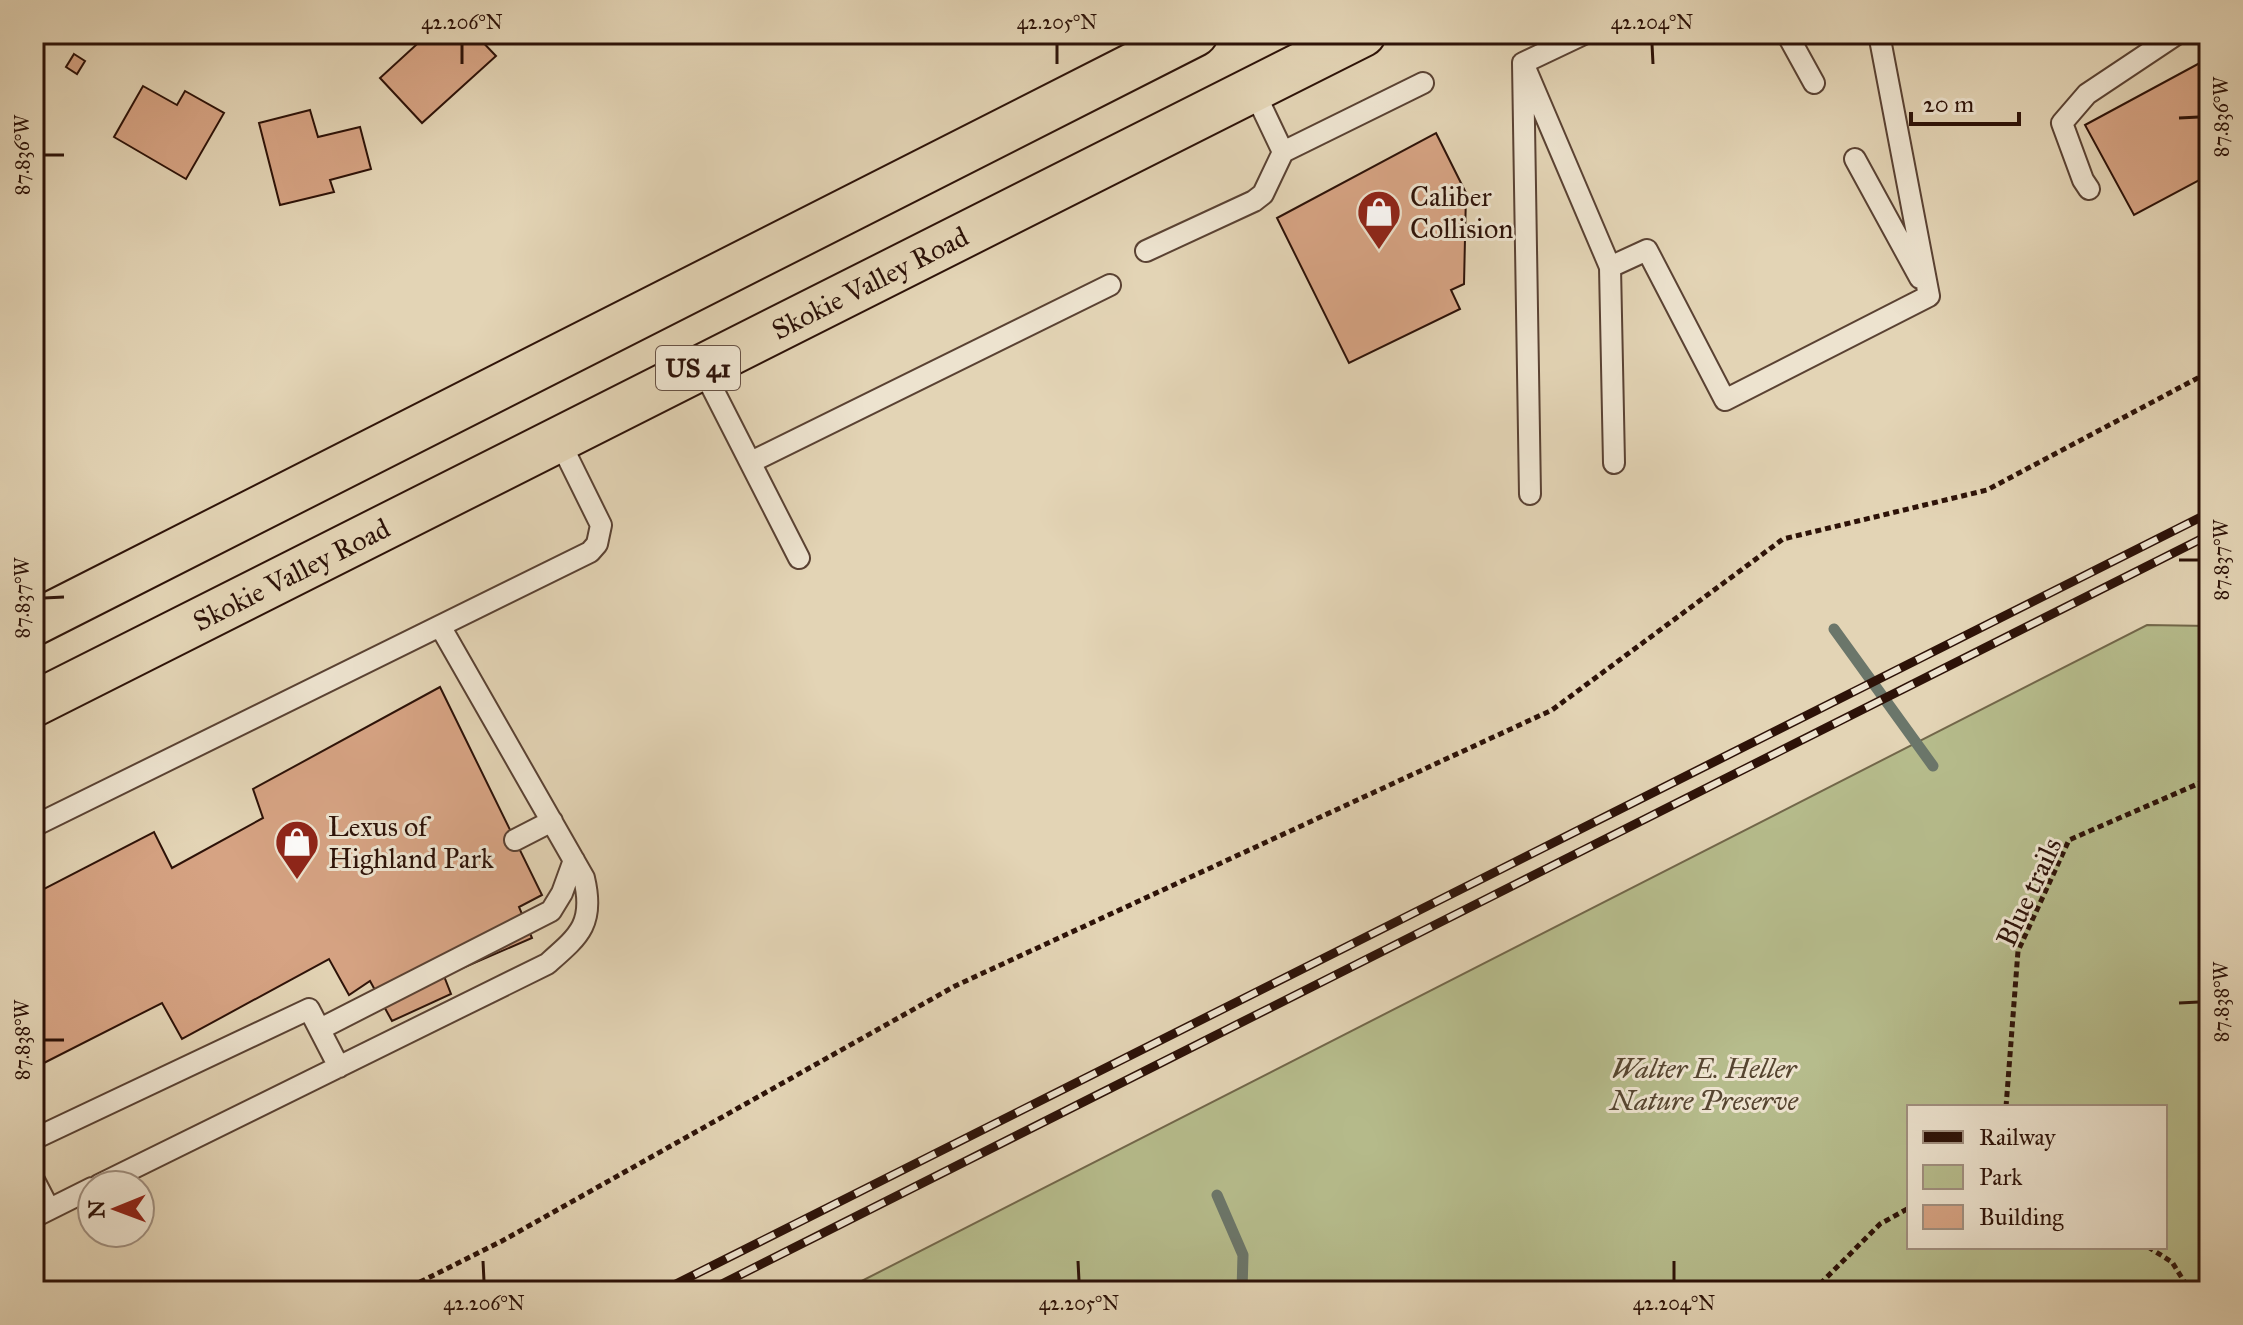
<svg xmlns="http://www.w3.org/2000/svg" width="2243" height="1325" viewBox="0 0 2243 1325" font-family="'IM FELL Great Primer',serif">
  <rect width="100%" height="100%" fill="#e3d4b5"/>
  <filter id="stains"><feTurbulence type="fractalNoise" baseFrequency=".0025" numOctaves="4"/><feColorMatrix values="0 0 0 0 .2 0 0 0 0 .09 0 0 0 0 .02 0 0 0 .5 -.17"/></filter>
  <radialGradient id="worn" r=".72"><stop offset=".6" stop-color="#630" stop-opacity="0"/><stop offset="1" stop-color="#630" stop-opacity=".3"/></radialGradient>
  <path fill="#b6bc8c" stroke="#72674a" stroke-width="2" fill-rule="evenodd" d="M2147 625 2209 626V1291H842ZM1909 1107H2165V1247H1909Z"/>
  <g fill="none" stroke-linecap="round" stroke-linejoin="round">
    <path stroke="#6b766a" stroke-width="11" d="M1834 629 1933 766
      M1217 1195 1243 1255 1242 1291"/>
  </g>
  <path fill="#d6a383" stroke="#2d1208" stroke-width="2" d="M428 34H475L496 56 422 123 380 78Z
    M74 54 85 61 77 74 66 67Z
    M2209 58V175L2134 215 2085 125Z
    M143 86 177 105 185 91 224 113 186 179 114 137Z
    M310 110 318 137 360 127 371 169 330 180 334 192 280 205 259 123Z
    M1436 133 1466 193 1464 284 1451 290 1460 309 1349 363 1277 218Z
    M440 687 542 895 519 907 532 938 444 976 451 994 392 1021 370 981 349 995 329 959 182 1039 162 1003 34 1068V894L154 832 172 868 263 818 253 789Z"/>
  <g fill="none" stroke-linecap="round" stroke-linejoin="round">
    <g stroke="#5a4233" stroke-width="24">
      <path id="service" d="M1787 34 1814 83
        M1879 34 1929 296
        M1523 63 1610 267 1647 250 1725 400 1929 296
        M1253 89 1283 152 1423 83
        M1855 159 1920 278
        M2089 189 2083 180 2062 123 2087 94 2177 34
        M1146 251 1254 201 1263 194 1283 152
        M1610 267 1614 463
        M701 366 799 558
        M751 462 1110 285
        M1530 494 1523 63 1584 34
        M34 826 590 552 597 544 601 525 558 438
        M515 840 552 821
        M320 1029 551 911 562 893 574 860
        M34 1139 309 1009 339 1067
        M34 1180 49 1209
        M99 1185 547 964C579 936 595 924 584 878L440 626
        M34 1217 92 1188"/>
    </g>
    <g stroke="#2d1208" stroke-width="48">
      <g id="trunk">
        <path d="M34 623 1195 34"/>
        <path id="s1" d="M34 704 1363 34"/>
      </g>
    </g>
    <path stroke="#2d1208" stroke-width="5" stroke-dasharray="6 4" stroke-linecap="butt" d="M2006 1107 2018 951 2069 840 2209 779
      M2148 1247 2172 1262 2190 1291
      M402 1291 502 1241 955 986 1552 710 1783 539 1987 490 2209 372
      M1813 1291 1880 1224 1909 1208"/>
    <use href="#service" stroke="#ede3cf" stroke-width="20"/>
    <use href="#trunk" stroke="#e3d4b5" stroke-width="44"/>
    <g stroke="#2d1208" stroke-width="9">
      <path id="rail" d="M662 1291 2209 513
        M708 1291 2209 535"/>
    </g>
    <use href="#rail" stroke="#ede3cf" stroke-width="6" stroke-dasharray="18" stroke-linecap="butt"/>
  </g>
  <path fill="none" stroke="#2d1208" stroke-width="3" d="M462 44V64M1057 44V64M1652 44 1653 64M2179 118 2199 117M44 155H64M2179 560H2199M44 598 64 597M2179 1003 2199 1002M44 1040H64M483 1261 484 1281M1078 1261 1079 1281M1674 1261V1281"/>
  <defs>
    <g id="shop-pin" transform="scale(2.3)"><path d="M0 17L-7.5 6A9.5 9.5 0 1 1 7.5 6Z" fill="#8f2418" stroke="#ede3cf"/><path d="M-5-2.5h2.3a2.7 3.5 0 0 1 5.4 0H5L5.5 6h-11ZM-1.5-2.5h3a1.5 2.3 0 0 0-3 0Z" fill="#fff"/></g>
  </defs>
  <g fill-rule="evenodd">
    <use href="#shop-pin" x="1379" y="212"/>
    <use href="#shop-pin" x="297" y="842"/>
  </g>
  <g text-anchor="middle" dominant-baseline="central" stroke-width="6" stroke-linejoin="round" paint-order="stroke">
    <rect fill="#ede3cf" stroke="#675144" stroke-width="2" x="656" y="346" width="84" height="44" rx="6"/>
    <g font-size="26" font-weight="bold" fill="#2d1208">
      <text x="698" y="368">US 41</text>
    </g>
    <g font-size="28" fill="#2d1208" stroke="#ede3cf" text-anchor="start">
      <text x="1410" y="196">Caliber<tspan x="1410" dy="32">Collision</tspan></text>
      <text x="328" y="826">Lexus of<tspan x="328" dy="32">Highland Park</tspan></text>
    </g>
    <g font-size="28" fill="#2d1208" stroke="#ede3cf">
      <text stroke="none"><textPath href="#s1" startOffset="936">Skokie Valley Road</textPath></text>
      <text stroke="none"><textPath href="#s1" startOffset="288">Skokie Valley Road</textPath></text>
      <text transform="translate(2029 892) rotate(-65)">Blue trails</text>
    </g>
    <g font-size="28" font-style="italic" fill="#564530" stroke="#ede3cf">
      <text x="1704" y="1068">Walter E. Heller<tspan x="1704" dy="32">Nature Preserve</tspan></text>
    </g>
  </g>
  <rect width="2243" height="1325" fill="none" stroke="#e3d4b5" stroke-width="88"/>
  <rect x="1907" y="1105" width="260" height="144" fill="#ede3cf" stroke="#a08f7f" stroke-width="2"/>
  <rect x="1923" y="1131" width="40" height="12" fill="#2d1208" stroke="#a08f7f" stroke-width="2"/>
  <text x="1979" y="1145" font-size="24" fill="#2d1208">Railway</text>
  <rect x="1923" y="1165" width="40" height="24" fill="#b6bc8c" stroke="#a08f7f" stroke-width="2"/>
  <text x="1979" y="1185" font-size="24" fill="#2d1208">Park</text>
  <rect x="1923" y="1205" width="40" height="24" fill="#d6a383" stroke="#a08f7f" stroke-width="2"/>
  <text x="1979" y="1225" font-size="24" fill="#2d1208">Building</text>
  <g transform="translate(116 1209) rotate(269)"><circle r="38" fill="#ede3cf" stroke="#a08f7f" stroke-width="2"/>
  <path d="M0-6L14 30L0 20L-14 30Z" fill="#8f2418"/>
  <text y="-12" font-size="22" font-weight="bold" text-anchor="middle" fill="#2d1208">N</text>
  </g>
  <path d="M1911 112v12h108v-12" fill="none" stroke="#2d1208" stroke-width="4"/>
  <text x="1923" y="112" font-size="24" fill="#2d1208" stroke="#ede3cf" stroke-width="6" paint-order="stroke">20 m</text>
  <rect x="44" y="44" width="2155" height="1237" fill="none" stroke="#2d1208" stroke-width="3"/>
  <g font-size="20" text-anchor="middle" fill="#2d1208">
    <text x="462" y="29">42.206°N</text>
    <text x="1057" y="29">42.205°N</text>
    <text x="1652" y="29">42.204°N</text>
    <text transform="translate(2221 117) rotate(-90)" y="7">87.836°W</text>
    <text transform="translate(22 155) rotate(-90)" y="7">87.836°W</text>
    <text transform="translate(2221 560) rotate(-90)" y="7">87.837°W</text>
    <text transform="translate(22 598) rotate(-90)" y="7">87.837°W</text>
    <text transform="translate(2221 1002) rotate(-90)" y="7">87.838°W</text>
    <text transform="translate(22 1040) rotate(-90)" y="7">87.838°W</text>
    <text x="484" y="1310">42.206°N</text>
    <text x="1079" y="1310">42.205°N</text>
    <text x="1674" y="1310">42.204°N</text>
  </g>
  <rect width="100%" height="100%" filter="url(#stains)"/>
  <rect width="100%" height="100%" fill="url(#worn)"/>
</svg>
